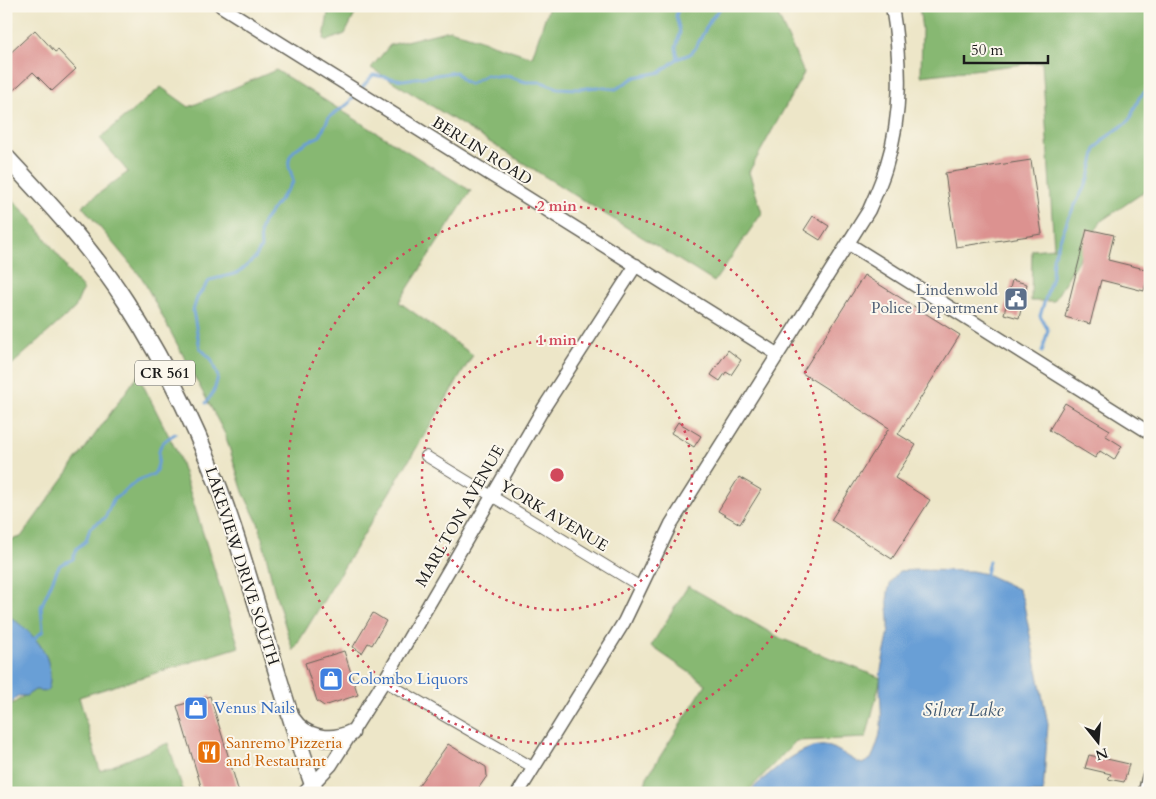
<svg xmlns="http://www.w3.org/2000/svg" width="1156" height="799" viewBox="0 0 1156 799" font-family="Cardo,serif">
  <rect width="100%" height="100%" fill="#fbf7ec"/>
  <filter id="ink" filterUnits="userSpaceOnUse"><feTurbulence type="fractalNoise" baseFrequency=".02" numOctaves="2"/><feDisplacementMap in="SourceGraphic" scale="10" xChannelSelector="R" yChannelSelector="G"/><feConvolveMatrix kernelMatrix="1 2 1 2 8 2 1 2 1" color-interpolation-filters="sRGB"/></filter>
  <filter id="wash" filterUnits="userSpaceOnUse"><feTurbulence type="fractalNoise" baseFrequency=".0096" numOctaves="4" result="noise"/><feDisplacementMap in="SourceGraphic" scale="20" xChannelSelector="R" yChannelSelector="G"/><feGaussianBlur stdDeviation="1.12" result="paint"/><feColorMatrix in="noise" values="0 0 0 0 0 0 0 0 0 0 0 0 0 0 0 0 0 1.4 0 .05"/><feComposite in="paint" operator="in"/></filter>
  <g filter="url(#wash)">
    <rect width="100%" height="100%" fill="#ede6c8"/>
    <path fill="#87b872" stroke="#526a47" d="M329 6H359L345 34 327 41 324 39Z
      M549 6H781L776 11 804 73 749 172 762 213 714 282 371 68 390 45 450 30 532 57Z
      M919 6H1150V188L1101 221 1054 301H1031L1032 250 1054 248 1042 62 921 76 922 30Z
      M276 70 471 191 399 302 473 355 293 651 274 589 259 525 243 492 225 434 142 278 82 206 128 172 100 138 161 87 189 107Z
      M6 192 31 219 67 267 66 269 83 289 75 308 6 370Z
      M138 375 178 454 239 647 79 697 100 771 168 743 184 793H6V710L8 707 50 678 6 618V541L21 537Z
      M688 586 780 638 881 678 866 738 796 741 746 793H643L647 777 706 684 651 646Z"/>
    <path fill="#699fd6" stroke="#425e79" d="M917 570 972 571 986 574 1018 589 1023 600 1048 724 1043 793H748C765 777 802 742 827 746 839 749 850 759 862 764L871 759C889 723 877 706 881 670 883 656 888 642 889 628 890 605 881 590 899 571Z
      M6 614C28 629 50 648 50 676 50 681 50 686 47 691L35 690 26 696H18L6 709Z"/>
    <g fill="none" stroke-linecap="round" stroke-linejoin="round">
      <path stroke="#699fd6" stroke-width="3" d="M678 59 676 48 680 32 676 16 679 6
        M361 89 373 75 403 80 456 72 463 81 470 84 486 75 496 77 507 76 526 82H541L558 88 579 89 597 87 616 89 635 77 661 72 677 59 690 54 695 49 711 19 722 6
        M1042 352 1048 330 1040 316 1052 277 1053 258 1068 219 1089 178 1096 149 1104 139 1129 121 1139 98 1150 87
        M206 403 214 391 218 377 211 359 200 348 193 311 197 298 210 280 238 273 255 258 261 248 260 231 263 222 293 182C293 176 290 172 289 166 286 149 309 141 320 136L329 117 348 104 357 93
        M985 578 989 561
        M33 640 43 631 41 607 57 570 60 565 73 559 77 548 86 541 90 528 105 518 113 500 137 481 154 474C166 455 148 449 175 434"/>
    </g>
    <g id="blocks">
      <path fill="#dc9290" d="M35 30 55 52 58 50 76 69 52 91 33 72 6 97V57Z
        M1031 160 1042 234 956 247 945 173Z
        M813 216 829 226 820 240 804 230Z
        M1087 229 1114 235 1108 260 1149 270 1144 291 1101 280 1090 324 1065 317Z
        M864 275 960 335 898 434 916 445 895 478 930 500 892 559 831 520 889 428 802 373Z
        M1012 280 1027 284 1019 318 1004 314Z
        M728 350 741 360 731 375 726 372 720 381 711 375Z
        M1065 403 1110 430 1106 436 1122 446 1114 460 1100 451 1095 458 1049 430Z
        M678 422 701 436 694 447 671 433Z
        M739 477 761 490 740 524 718 511Z
        M373 613 386 621 372 645 368 643 362 653 353 647Z
        M344 651 358 695 324 706 317 701 305 663Z
        M210 696 231 765 239 793H203L177 706Z
        M448 744 486 767 487 776 475 793H413Z
        M1089 755 1129 764 1124 782 1108 779 1111 774 1085 768Z"/>
    </g>
  </g>
  <g filter="url(#ink)">
    <use href="#blocks" fill-opacity="0" stroke="#656358" stroke-width="1"/>
    <g fill="none" stroke-linecap="round" stroke-linejoin="round">
      <g stroke="#656358" stroke-width="12">
        <path id="minor" d="M426 456 641 587
          M384 681 534 768"/>
      </g>
      <g stroke="#656358" stroke-width="15">
        <path id="tertiary" d="M221 6 777 354
          M849 244 1150 433
          M304 793 331 765 384 681 543 409 636 265
          M518 793 624 622 671 524 869 210C875 196 882 181 886 167 903 114 901 60 892 6"/>
      </g>
      <g stroke="#656358" stroke-width="18">
        <path id="secondary" d="M1146 793 1150 777"/>
      </g>
      <g stroke="#656358" stroke-width="19">
        <path id="primary" d="M6 157C49 203 92 249 126 302 172 374 209 453 235 534 263 620 285 708 316 793
          M292 719C305 739 331 743 351 733"/>
      </g>
      <use href="#minor" stroke="#fff" stroke-width="10"/>
      <use href="#tertiary" stroke="#fff" stroke-width="12"/>
      <use href="#secondary" stroke="#fff" stroke-width="15"/>
      <use href="#primary" stroke="#fff" stroke-width="16"/>
    </g>
  </g>
  <g fill="none" stroke="#d1495b" stroke-width="2.5" stroke-dasharray="2.5 5">
    <circle cx="557" cy="475" r="135"/>
    <circle cx="557" cy="475" r="269"/>
  </g>
  <defs>
    <g id="civic-square" transform="scale(1.25)"><rect x="-9" y="-9" width="18" height="18" rx="4" fill="#5c6f8a" stroke="#fbf7ec"/><path d="M-.6-6.5H3V-4.5H.6V-3L4-1V1h2V6H-6V1h2V-1L-.6-3ZM-1.2 2.5V6h2.4V2.5Z" fill="#fff"/></g>
    <g id="shop-square" transform="scale(1.25)"><rect x="-9" y="-9" width="18" height="18" rx="4" fill="#3f7fe0" stroke="#fbf7ec"/><path d="M-5-2.5h2.3a2.7 3.5 0 0 1 5.4 0H5L5.5 6h-11ZM-1.5-2.5h3a1.5 2.3 0 0 0-3 0Z" fill="#fff"/></g>
    <g id="restaurant-square" transform="scale(1.25)"><rect x="-9" y="-9" width="18" height="18" rx="4" fill="#e8710a" stroke="#fbf7ec"/><path d="M-5-6h1v4h1v-4h1v4h1v-4h1v5L-1.5 .5V6h-2V.5L-5-1ZM5-6V6H3V1.5H1.5Q1.5-4 5-6Z" fill="#fff"/></g>
  </defs>
  <g fill-rule="evenodd">
    <use href="#civic-square" x="1016" y="299"/>
    <use href="#shop-square" x="331" y="679"/>
    <use href="#shop-square" x="196" y="708"/>
    <use href="#restaurant-square" x="209" y="752"/>
  </g>
  <g text-anchor="middle" dominant-baseline="central" stroke-width="4" stroke-linejoin="round" paint-order="stroke">
    <rect fill="#fbf7ec" stroke="#5f5e5a" stroke-width="1" x="135" y="360.5" width="60" height="25" rx="4"/>
    <g font-size="15" font-weight="bold" fill="#1c1c1c">
      <text x="165" y="373">CR 561</text>
    </g>
    <g font-size="16" fill="#1c1c1c" stroke="#fbf7ec">
      <text transform="translate(482 151) rotate(32)">BERLIN ROAD</text>
      <text transform="translate(460 516) rotate(-60)">MARLTON AVENUE</text>
      <text transform="translate(554 516) rotate(31)">YORK AVENUE</text>
      <text transform="translate(242 566) rotate(72)">LAKEVIEW DRIVE SOUTH</text>
    </g>
    <g font-size="16" fill="#4e5e75" stroke="#fbf7ec" text-anchor="end">
      <text x="998" y="290">Lindenwold<tspan x="998" dy="18">Police Department</tspan></text>
    </g>
    <g font-size="16" fill="#366cbe" stroke="#fbf7ec" text-anchor="start">
      <text x="348" y="679">Colombo Liquors</text>
      <text x="214" y="708">Venus Nails</text>
    </g>
    <g font-size="16" fill="#c56008" stroke="#fbf7ec" text-anchor="start">
      <text x="226" y="743">Sanremo Pizzeria<tspan x="226" dy="18">and Restaurant</tspan></text>
    </g>
    <g font-size="18" font-style="italic" fill="#3f5770" stroke="#fbf7ec">
      <text x="963" y="710">Silver Lake</text>
    </g>
  </g>
  <circle cx="557" cy="475" r="8" fill="#d1495b" stroke="#fbf7ec" stroke-width="2.5"/>
  <g font-size="15" text-anchor="middle" font-weight="bold" fill="#d1495b" stroke="#fbf7ec" stroke-width="4" stroke-linejoin="round" paint-order="stroke">
    <text x="557" y="211">2 min</text>
    <text x="557" y="345">1 min</text>
  </g>
  <rect width="1156" height="799" fill="none" stroke="#fbf7ec" stroke-width="25"/>
  <g transform="translate(1098 742) rotate(163)" stroke="#fbf7ec" stroke-width="4" paint-order="stroke">
  <path d="M0-4L9 19L0 12L-9 19Z" fill="#1c1c1c"/>
  <text y="-8" font-size="14" font-weight="bold" text-anchor="middle" fill="#1c1c1c">N</text>
  </g>
  <path d="M964 55v8h84v-8" fill="none" stroke="#1c1c1c" stroke-width="2.5"/>
  <text x="971" y="55" font-size="15" fill="#1c1c1c" stroke="#fbf7ec" stroke-width="4" paint-order="stroke">50 m</text>
</svg>
